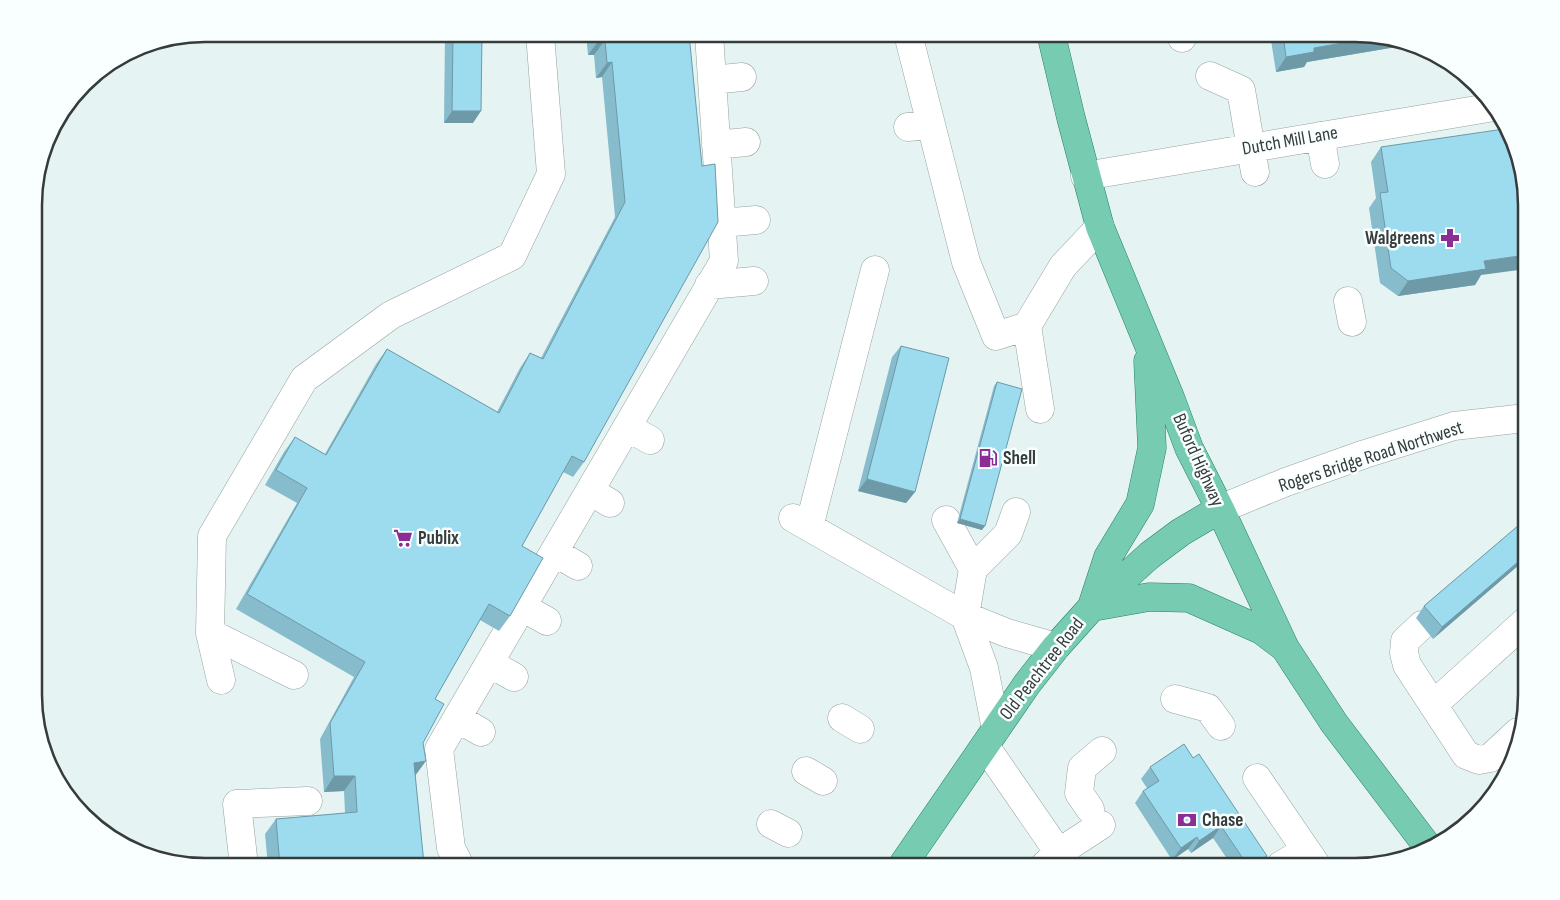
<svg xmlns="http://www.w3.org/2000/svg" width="1560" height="900" viewBox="0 0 1560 900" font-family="'Sofia Sans Condensed',sans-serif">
  <rect width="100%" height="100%" fill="#e5f4f3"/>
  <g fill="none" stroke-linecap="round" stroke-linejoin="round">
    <g stroke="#94a2a1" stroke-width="29">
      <path id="minor" d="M908 34 966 262 996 336 1027 326
        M1181 34 1182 38
        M1210 76 1241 90 1255 172
        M712 80 742 77
        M908 127 931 125
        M1320 136 1325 164
        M716 145 746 142
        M1085 176 1494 107
        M721 223 756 220
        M709 285 754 281
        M1348 301 1352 322
        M1040 409 1027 326 1063 266 1100 227
        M627 427 724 261 709 34
        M590 491 610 503
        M1220 509 1286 482 1365 454 1454 426 1526 418
        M793 518 965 616 1007 633 1056 647
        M946 520 973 569 965 616 984 668 996 729
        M809 527 875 270
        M554 552 578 566
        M973 569 1008 534 1016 512
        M522 607 547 621
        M1422 625 1405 641 1404 653 1407 665 1466 755 1479 760 1490 758 1518 732
        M210 633 294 675
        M489 663 514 677
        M221 680 210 633 212 536 304 379 391 315 512 256 551 174 540 34
        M1175 699 1208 708 1221 726
        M1433 705 1526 621
        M457 718 481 732
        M842 718 860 729
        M985 746 1068 866
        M806 771 823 781
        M1257 778 1317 866
        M1090 809 1079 793 1082 768 1102 751
        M771 824 788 833
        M244 866 237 804 308 801
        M460 866 451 848 439 749 627 427 650 440
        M1044 866 1058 853 1101 825
        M1280 866 1306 850"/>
    </g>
    <g stroke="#258366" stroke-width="29">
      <path id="major" d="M1051 34 1071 118 1100 227 1170 397 1189 448 1220 509 1285 648 1334 723 1428 847
        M1092 606 1108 557 1140 504 1152 448 1148 361
        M1093 607 1149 597 1189 598 1261 630 1285 648
        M902 866 1027 684 1056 647 1092 607 1150 555 1181 532 1220 509"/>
    </g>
    <use href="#minor" stroke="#fff" stroke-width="28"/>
    <use href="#major" stroke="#77cbb1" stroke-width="28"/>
  </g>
  <path fill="#87bccd" d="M445 34H482L473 123H444Z
    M586 34H689L584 462 573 477 563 472 522 546 510 616 499 631 480 620 435 699 423 743 415 776 423 866H268L265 834 276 819 345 813 344 791 324 792 320 739 354 677 236 609 297 503 265 485 284 452 295 437 325 454 376 364 387 349 497 412 520 368 530 353 541 358 615 217 602 77 596 78 594 55H588Z
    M1270 34H1355L1402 46 1307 62 1304 67 1276 72Z
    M1381 147 1481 275 1475 285 1398 296 1380 283 1369 208 1376 198 1371 162Z
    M901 346 915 492 906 503 858 491 892 357Z
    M997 382 982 530 957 523 994 386Z
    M1526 519 1433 639 1416 618 1424 606Z
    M1184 744 1260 866H1232L1213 838 1191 853 1188 849 1172 860 1135 803 1143 791 1147 788 1141 779 1150 767Z"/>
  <path fill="#6e99a7" d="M1371 38 1402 46 1307 62 1304 67 1276 72 1286 57 1314 48Z
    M599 40H605L594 55H588Z
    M612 62 602 77 596 78 607 63Z
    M452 111H481L473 123H444Z
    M1526 255V269L1481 275 1475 285 1398 296 1408 281 1484 261Z
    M867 479 915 492 906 503 858 491Z
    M960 519 985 526 982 530 957 523Z
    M1526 555V559L1433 639 1442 627Z
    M426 761 415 776 403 778 414 763Z
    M334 776H355L344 791 324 792Z
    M1221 826 1213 838 1191 853 1199 841Z
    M1197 837 1188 849 1172 860 1181 848Z
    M1267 856 1260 866H1253Z
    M424 864 423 866H407Z"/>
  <path fill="#9ddbee" stroke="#6e99a7" d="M453 34H482L481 111H452Z
    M598 34H689L702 166 715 164 718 222 584 462 572 456 522 546 543 558 510 616 489 604 435 699 444 704 423 743 426 761 414 763 424 864 407 866H280L276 819 357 812 355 776H334L330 723 365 662 247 594 307 488 276 470 295 437 326 455 387 349 499 413 530 353 543 359 625 202 612 62 607 63 605 40H599Z
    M1283 34H1355L1371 38 1314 48V52L1286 57Z
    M1504 129 1526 194V255L1484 261 1486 269 1408 281 1391 268 1380 193 1388 192 1381 147Z
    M901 346 949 358 915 492 867 479Z
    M997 382 1022 389 985 526 960 519Z
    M1526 519V555L1442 627 1424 606Z
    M1184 744 1193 758 1199 754 1267 856 1253 866H1248L1221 826 1199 841 1197 837 1181 848 1143 791 1159 781 1150 767Z"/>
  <defs>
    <g id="pharmacy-bare" transform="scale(1.5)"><path d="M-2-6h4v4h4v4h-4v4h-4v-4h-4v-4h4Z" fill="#8c2d96" stroke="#f9fffe" stroke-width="2.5" paint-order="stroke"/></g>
    <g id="fuel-bare" transform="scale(1.5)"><path d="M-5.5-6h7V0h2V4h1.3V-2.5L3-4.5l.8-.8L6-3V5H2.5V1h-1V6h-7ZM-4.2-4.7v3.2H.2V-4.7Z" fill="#8c2d96" stroke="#f9fffe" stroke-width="2.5" paint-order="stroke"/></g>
    <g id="supermarket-bare" transform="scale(1.5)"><path d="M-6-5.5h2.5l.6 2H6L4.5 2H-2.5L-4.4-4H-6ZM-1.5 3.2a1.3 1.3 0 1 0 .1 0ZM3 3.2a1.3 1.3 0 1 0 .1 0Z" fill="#8c2d96" stroke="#f9fffe" stroke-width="2.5" paint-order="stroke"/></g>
    <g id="bank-bare" transform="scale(1.5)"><path d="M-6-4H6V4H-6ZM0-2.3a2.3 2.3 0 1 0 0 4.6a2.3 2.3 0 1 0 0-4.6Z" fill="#8c2d96" stroke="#f9fffe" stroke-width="2.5" paint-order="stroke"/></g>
  </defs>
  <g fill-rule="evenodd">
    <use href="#pharmacy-bare" x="1450" y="238"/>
    <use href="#fuel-bare" x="988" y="458"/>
    <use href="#supermarket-bare" x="403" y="538"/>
    <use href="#bank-bare" x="1187" y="820"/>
  </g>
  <g text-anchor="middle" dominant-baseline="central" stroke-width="5" stroke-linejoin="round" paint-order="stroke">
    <g font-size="19" fill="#363c3b" stroke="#f9fffe">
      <text transform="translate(1290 141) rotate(-10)">Dutch Mill Lane</text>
      <text transform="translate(1371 457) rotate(-18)">Rogers Bridge Road Northwest</text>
      <text transform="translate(1198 460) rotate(66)">Buford Highway</text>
      <text transform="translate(1042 669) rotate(-52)">Old Peachtree Road</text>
    </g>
    <g font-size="19" font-weight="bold" fill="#363c3b" stroke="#f9fffe" text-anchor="start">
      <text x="1435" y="238" text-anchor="end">Walgreens</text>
      <text x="1003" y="458">Shell</text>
      <text x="418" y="538">Publix</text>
      <text x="1202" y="820">Chase</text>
    </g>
  </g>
  <path d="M0 0H1560V900H0ZM205 42H1355A163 163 0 0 1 1518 205V695A163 163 0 0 1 1355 858H205A163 163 0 0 1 42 695V205A163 163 0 0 1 205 42Z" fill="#f9fffe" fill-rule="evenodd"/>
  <path fill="none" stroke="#363c3b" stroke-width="2.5" d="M205 42H1355A163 163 0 0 1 1518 205V695A163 163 0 0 1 1355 858H205A163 163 0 0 1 42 695V205A163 163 0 0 1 205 42Z"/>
</svg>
